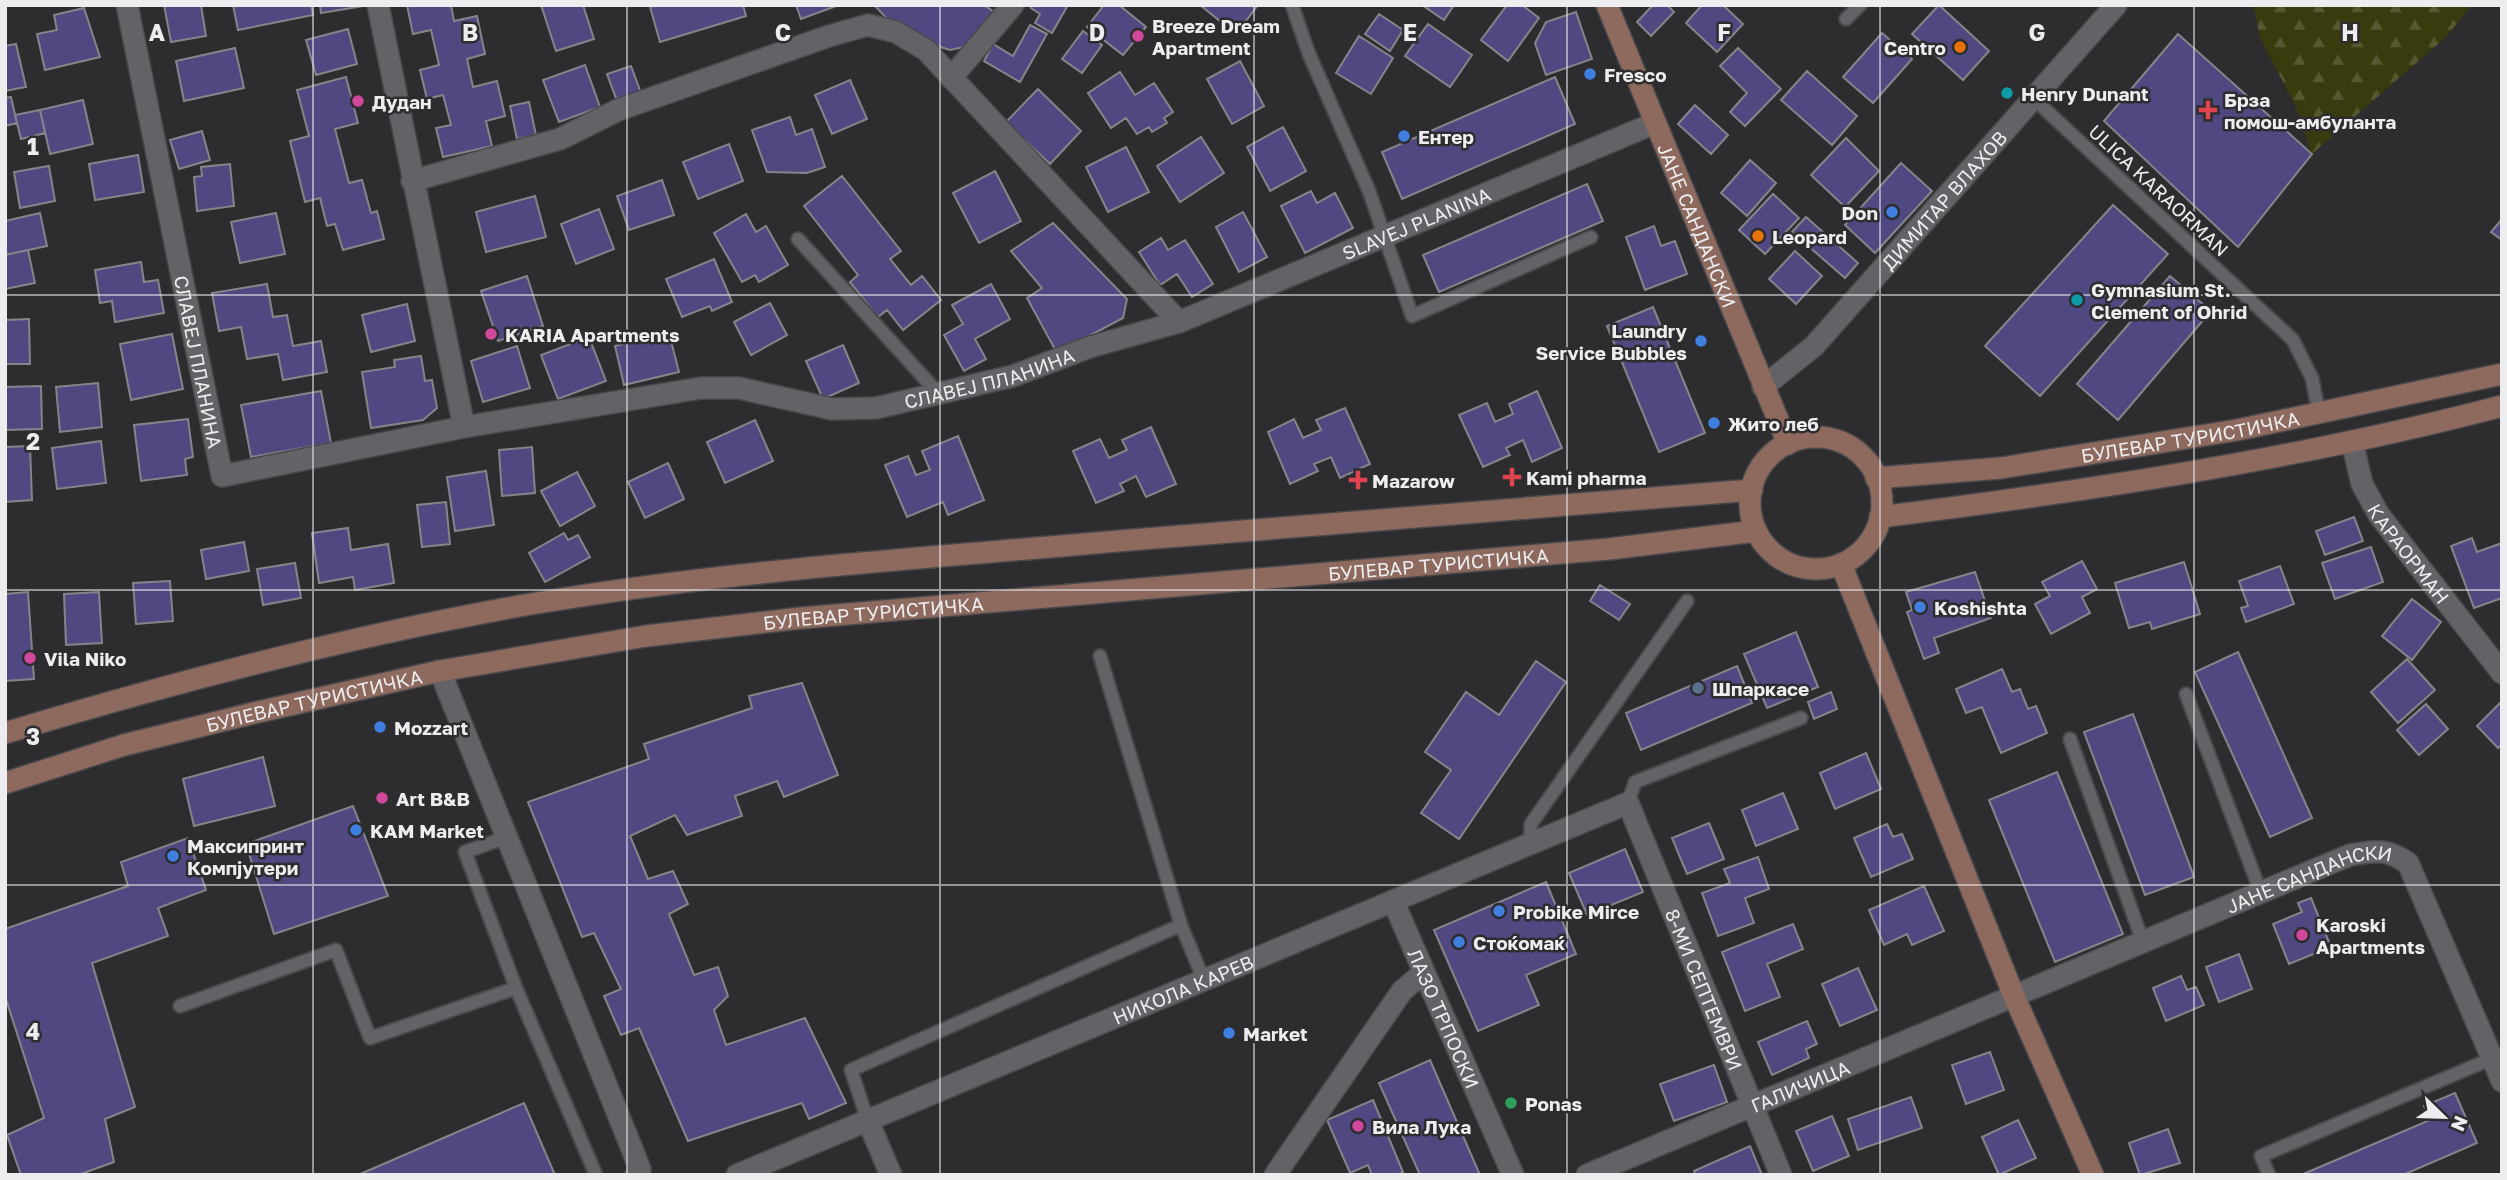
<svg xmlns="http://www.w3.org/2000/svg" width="2507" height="1180" viewBox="0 0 2507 1180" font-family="'Golos Text',sans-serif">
  <defs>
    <pattern id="forest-firs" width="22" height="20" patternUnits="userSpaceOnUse" patternTransform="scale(1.75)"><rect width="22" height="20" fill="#393b0e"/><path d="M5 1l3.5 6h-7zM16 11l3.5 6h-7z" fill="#565831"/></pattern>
  </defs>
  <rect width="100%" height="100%" fill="#2d2d30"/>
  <path fill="url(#forest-firs)" d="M2253 5H2472L2445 38 2312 154 2295 105 2260 38Z"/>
  <path fill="#504981" stroke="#858589" stroke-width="2" d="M164 5H201L206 36 171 42Z
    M233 5H311L313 15 238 30Z
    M320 5H364V6L321 13Z
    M407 5H451L454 21 477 16 485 54 467 59 473 87 497 81 505 116 486 121 492 146 443 157 436 128 451 125 443 95 427 99 420 70 439 65 431 30 413 34Z
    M541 5H583L594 39 556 51Z
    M656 5H743L746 16 660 42 650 7Z
    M796 5H839L801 19Z
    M984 5 997 14 964 47 950 50 934 45 890 22 875 6Z
    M1033 5H1068L1052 33 1035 23 1040 14 1031 8Z
    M1104 5H1119L1146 27 1123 55 1087 27Z
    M1200 5H1258L1236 34Z
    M1422 5H1454L1444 20Z
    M1507 5H1522L1539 18 1508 61 1481 40Z
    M1653 5H1667L1674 12 1651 36 1637 22Z
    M1702 5H1723L1743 24 1717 52 1686 23Z
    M1939 5 1989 51 1963 80 1912 34Z
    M84 8 100 57 45 70 37 34 57 30 54 15Z
    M1576 12 1592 59 1546 75 1535 43 1546 22Z
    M1379 14 1403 30 1390 51 1365 34Z
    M1428 24 1472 55 1450 87 1405 56Z
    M1030 25 1047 34 1020 82 984 61 993 44 1013 56Z
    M348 29 357 64 316 75 306 40Z
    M1083 31 1102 45 1082 73 1062 59Z
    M1882 33 1912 59 1873 103 1843 77Z
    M2178 34 2312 154 2238 247 2104 121Z
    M1359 36 1393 58 1371 94 1336 73Z
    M16 44 26 87 5 91V46Z
    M235 48 244 88 184 101 176 61Z
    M1738 48 1781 89 1745 126 1730 112 1747 93 1720 66Z
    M1240 61 1264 106 1232 124 1207 79Z
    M585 65 600 107 559 122 543 80Z
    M631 66 641 93 617 101 607 74Z
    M1807 71 1857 116 1832 145 1781 100Z
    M1120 72 1135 95 1154 83 1173 112 1164 118 1167 123 1152 132 1149 127 1137 134 1126 118 1111 128 1088 93Z
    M346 77 358 123 335 129 349 183 362 180 371 213 377 211 384 239 343 250 335 224 327 226 320 198 305 202 290 141 309 136 297 90Z
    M1555 77 1575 124 1402 199 1382 152Z
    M850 80 867 119 832 134 815 95Z
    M1038 89 1081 131 1050 164 1006 122Z
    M11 97 17 123 5 126V98Z
    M83 100 93 144 50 154 40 110Z
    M529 102 536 135 517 139 510 106Z
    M1695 105 1728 135 1711 154 1678 124Z
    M40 110 45 133 21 139 15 115Z
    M790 117 796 135 812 129 825 167 807 173 767 172 752 130Z
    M1283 127 1306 171 1270 191 1247 147Z
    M202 131 210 160 179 169 170 140Z
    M1201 137 1224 173 1180 202 1157 166Z
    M1846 138 1879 171 1845 207 1811 175Z
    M729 144 743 181 698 199 683 162Z
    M1126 147 1149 192 1108 212 1086 167Z
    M138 155 144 192 95 200 89 164Z
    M1750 160 1776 183 1747 216 1721 193Z
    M1901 163 1932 191 1875 253 1845 225Z
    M230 164 234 206 197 211 194 177 202 176 201 167Z
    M49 166 55 201 20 208 14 172Z
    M995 171 1021 221 979 243 953 193Z
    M842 176 901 251 890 259 911 285 922 276 941 300 903 330 887 310 878 317 850 282 858 275 804 206Z
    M662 180 674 215 629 230 617 196Z
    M1587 184 1603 221 1439 292 1423 255Z
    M1311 191 1317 203 1335 193 1353 228 1305 253 1281 206Z
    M1773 194 1799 218 1765 254 1739 230Z
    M535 196 546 237 486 252 476 212Z
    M2113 205 2168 254 2040 396 1985 346Z
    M599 209 614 249 576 264 561 224Z
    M1243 212 1267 257 1239 272 1216 227Z
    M40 213 47 246 5 255V221Z
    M276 213 285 254 240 263 231 222Z
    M746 214 756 232 766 226 788 265 759 282 755 275 742 282 714 233Z
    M1806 217 1858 263 1845 278 1792 232Z
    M2502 219V240L2491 232Z
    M1053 223 1127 299 1123 318 1057 353 1027 298 1042 288 1011 251Z
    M1654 226 1661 246 1675 241 1687 274 1645 290 1626 237Z
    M1161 238 1168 250 1185 240 1213 284 1192 297 1177 274 1160 285 1139 252Z
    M28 250 35 283 5 289V255Z
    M1795 251 1822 276 1796 304 1769 279Z
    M714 259 732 302 712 311 710 306 682 317 666 279Z
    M141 262 144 282 158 280 164 313 115 322 112 301 100 303 95 270Z
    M527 276 543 326 498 341 481 291Z
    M2170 276 2211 311 2118 420 2077 384Z
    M267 284 273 317 287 315 293 346 321 341 327 372 283 380 278 354 247 359 241 327 219 331 212 293Z
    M991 284 1010 319 975 339 986 359 964 371 944 335 963 324 952 305Z
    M770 303 787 335 751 355 734 322Z
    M407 304 415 341 371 352 362 315Z
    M1653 307 1705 433 1659 452 1607 326Z
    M29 319 30 364H5V320Z
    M669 333 679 372 624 385 615 346Z
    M172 334 183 389 131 400 120 344Z
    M589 337 606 381 558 399 541 355Z
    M843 345 859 383 823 399 806 361Z
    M517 346 530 388 483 402 471 361Z
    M421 356 425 381 432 380 437 408 423 420 371 428 362 372 395 367 394 360Z
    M98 383 102 427 60 432 56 387Z
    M41 386 42 429 5 430V387Z
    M321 391 331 443 251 457 241 405Z
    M1537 391 1562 448 1532 462 1523 440 1506 448 1510 455 1483 467 1459 415 1487 403 1495 422 1513 414 1509 404Z
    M1345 408 1370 464 1340 478 1331 457 1314 464 1318 471 1290 484 1268 432 1294 419 1303 438 1321 430 1316 420Z
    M188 419 193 457 185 459 187 475 141 481 134 425Z
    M755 420 773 461 725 483 707 442Z
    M1151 427 1176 484 1146 497 1136 476 1120 484 1124 491 1096 503 1073 451 1100 439 1109 458 1127 450 1122 440Z
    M958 436 984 500 948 515 943 502 907 517 885 465 908 456 916 475 930 470 922 451Z
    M101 441 106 483 57 489 52 448Z
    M30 446 32 500 5 502V447Z
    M532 447 535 493 502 496 499 450Z
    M668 463 684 499 645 518 628 482Z
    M486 471 494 525 455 531 447 477Z
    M577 472 595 506 560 526 541 491Z
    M446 502 450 544 422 547 417 505Z
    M2354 517 2363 541 2325 555 2316 531Z
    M348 528 351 550 388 544 394 583 355 590 353 577 319 583 312 533Z
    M564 533 568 540 578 535 590 557 545 582 529 553Z
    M2472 538 2477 552 2502 543V598L2474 608 2451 546Z
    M244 542 249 571 206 579 201 550Z
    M2371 547 2383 582 2335 599 2322 563Z
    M2082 561 2097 589 2082 597 2090 613 2051 634 2035 604 2050 596 2042 582Z
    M2184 562 2200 614 2152 629 2150 622 2129 628 2115 583Z
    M295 563 301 598 263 605 257 569Z
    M2280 566 2294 604 2246 622 2241 608 2248 606 2239 581Z
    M1975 572 1991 618 1934 638 1939 653 1924 659 1907 612 1912 610 1906 592Z
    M170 581 173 621 136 624 133 583Z
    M1600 585 1630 604 1619 620 1590 601Z
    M28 592 34 679 5 681V594Z
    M99 592 102 643 66 645 64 594Z
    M2412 599 2441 622 2412 660 2382 636Z
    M1796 632 1818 687 1767 708 1744 654Z
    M2238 652 2312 818 2270 837 2195 672Z
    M2407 659 2435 690 2398 723 2371 692Z
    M1536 661 1566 682 1459 839 1421 813 1451 770 1425 752 1466 692 1499 715Z
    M1737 666 1752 703 1641 750 1626 713Z
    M2002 669 2012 692 2020 689 2028 709 2036 706 2047 733 2001 753 1982 707 1966 713 1956 689Z
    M802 683 838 775 784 797 777 781 735 796 742 816 687 835 675 815 630 836 648 879 673 871 688 904 669 914 694 975 718 967 728 996 714 1010 726 1045 805 1018 846 1103 809 1119 802 1103 688 1141 639 1028 621 1035 604 996 621 989 594 933 582 937 528 802 649 759 644 744 752 708 749 696Z
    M1831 692 1837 709 1814 719 1808 702Z
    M2502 701V744L2498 748 2477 726Z
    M2426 704 2448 729 2419 755 2397 730Z
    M2133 714 2194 877 2145 895 2084 732Z
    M1866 753 1881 789 1835 809 1820 773Z
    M263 757 275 806 194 826 183 779Z
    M2057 772 2123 934 2055 962 1989 800Z
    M1783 793 1798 829 1756 846 1742 810Z
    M353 806 388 896 274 934 246 844Z
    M1709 823 1724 859 1687 874 1672 838Z
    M1887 824 1893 837 1902 834 1913 859 1871 877 1854 838Z
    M188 838 206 890 158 908 168 936 92 963 135 1107 105 1119 114 1162 78 1175H21L7 1135 44 1118 5 996V929L128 886 121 862Z
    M1625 849 1643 892 1587 915 1569 873Z
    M1758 857 1769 889 1745 898 1754 923 1718 936 1702 893 1730 883 1724 869Z
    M1546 882 1576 954 1526 975 1539 1005 1478 1031 1434 930Z
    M1924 886 1944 931 1912 945 1907 934 1884 945 1869 910Z
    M2311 898 2331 947 2289 964 2273 924 2302 912 2298 903Z
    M1793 924 1803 949 1767 964 1780 997 1745 1011 1722 952Z
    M2239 954 2252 989 2219 1002 2206 967Z
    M1858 968 1877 1010 1840 1026 1822 984Z
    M2181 976 2187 990 2196 987 2204 1005 2166 1021 2153 988Z
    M1807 1021 1817 1044 1806 1049 1809 1058 1772 1075 1758 1042Z
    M1990 1052 2004 1090 1966 1104 1952 1065Z
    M1430 1060 1480 1175H1420L1379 1083Z
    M1714 1065 1727 1102 1674 1121 1660 1084Z
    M2455 1093 2477 1143 2403 1175H2301L2430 1120 2424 1106Z
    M1911 1097 1922 1128 1858 1150 1848 1119Z
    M1373 1100 1403 1172 1397 1175H1372L1368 1165 1350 1173 1327 1120Z
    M524 1103 555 1175H358Z
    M1832 1116 1849 1156 1813 1171 1796 1131Z
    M2018 1120 2036 1158 1999 1175 1982 1137Z
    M2168 1129 2180 1163 2140 1175 2129 1143Z
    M1750 1146 1762 1175H1696L1694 1171Z"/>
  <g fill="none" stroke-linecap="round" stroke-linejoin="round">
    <g stroke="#49494c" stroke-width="16">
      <path id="lane" d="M1292 5 1309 54 1369 191 1412 316 1591 237
        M1846 19 1860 5
        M2034 99 2293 340 2312 378 2319 414
        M798 239 938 393
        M1100 656 1181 925
        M2186 694 2261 893
        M2070 739 2143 942
        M1628 803 1635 782 1801 718
        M507 837 465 852 516 988 596 1175
        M1530 844 1531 824 1687 601
        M180 1006 336 950 370 1038 516 988
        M868 1121 851 1070 1181 925 1204 980
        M2269 1175 2261 1156 2498 1056"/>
    </g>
    <g stroke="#49494c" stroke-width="24">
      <g id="street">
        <path id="s1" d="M127 5 222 476 464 427 701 388H739L832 409 876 408 1013 376 1090 347 1179 322 926 50 896 32 868 25 829 36 618 110 560 139 412 181"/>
        <path d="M378 5 464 427"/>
        <path d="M951 78 1013 5"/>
        <path id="s2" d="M1179 322 1655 123"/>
        <path id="s3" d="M1763 387 1814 346 2116 5"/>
        <path id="s4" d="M2352 441 2362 484 2379 515 2502 673"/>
        <path d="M440 671 640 1169 636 1175"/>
        <path id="s5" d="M1393 901 1513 1175"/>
        <path d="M868 1121 891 1175"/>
        <path id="s6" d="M737 1175 1628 803 1781 1175"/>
        <path d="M1275 1175 1402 991 1423 973"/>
        <path id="s7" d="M1587 1175 2350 855C2376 851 2386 848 2408 863L2502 1081"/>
      </g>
    </g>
    <g stroke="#49494c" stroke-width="24">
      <g id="secondary">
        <path id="s8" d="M1607 5 1788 444"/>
        <circle cx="1816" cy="503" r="66"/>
        <path id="s9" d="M1876 478 2001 468 2237 430 2502 374"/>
        <path d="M1880 517C2088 491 2299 459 2502 406"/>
        <path d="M1841 564 2014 996 2093 1175"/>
        <path d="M5 733C178 681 354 635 531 604 706 574 884 561 1061 546 1291 526 1521 507 1752 490"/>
        <path id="s10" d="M5 783 124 745 258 712 440 671 646 636 801 618 1609 549 1756 531"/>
      </g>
    </g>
    <use href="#lane" stroke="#636367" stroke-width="12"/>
    <use href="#street" stroke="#636367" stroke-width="21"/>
    <use href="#secondary" stroke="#8d695e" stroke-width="21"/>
  </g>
  <path fill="none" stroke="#ededef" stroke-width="2" stroke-opacity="0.55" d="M313 5V1175M627 5V1175M940 5V1175M1254 5V1175M1567 5V1175M1880 5V1175M2194 5V1175M5 295H2502M5 590H2502M5 885H2502"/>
  <g fill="#d1479c" stroke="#2d2d30" stroke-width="2.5">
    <circle cx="1138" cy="36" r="7"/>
    <circle cx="358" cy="101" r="7"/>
    <circle cx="491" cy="334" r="7"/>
    <circle cx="30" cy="658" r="7"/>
    <circle cx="382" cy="798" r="7"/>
    <circle cx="2302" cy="935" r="7"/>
    <circle cx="1358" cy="1126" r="7"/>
  </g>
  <g fill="#e8710a" stroke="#2d2d30" stroke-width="2.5">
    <circle cx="1960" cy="47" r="7"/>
    <circle cx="1758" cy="236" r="7"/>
  </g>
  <g fill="#3f7fe0" stroke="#2d2d30" stroke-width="2.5">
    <circle cx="1590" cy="74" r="7"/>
    <circle cx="1404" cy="136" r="7"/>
    <circle cx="1892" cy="212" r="7"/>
    <circle cx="1701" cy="341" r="7"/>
    <circle cx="1714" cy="423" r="7"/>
    <circle cx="1920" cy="607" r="7"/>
    <circle cx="380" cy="727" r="7"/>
    <circle cx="356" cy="830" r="7"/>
    <circle cx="173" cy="856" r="7"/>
    <circle cx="1499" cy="911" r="7"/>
    <circle cx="1459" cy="942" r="7"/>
    <circle cx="1229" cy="1033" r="7"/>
  </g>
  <g fill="#0f9aa8" stroke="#2d2d30" stroke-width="2.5">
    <circle cx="2007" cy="93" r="7"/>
    <circle cx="2077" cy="300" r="7"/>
  </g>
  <g fill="#e0444e" stroke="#2d2d30" stroke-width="2.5">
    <path d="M2204.5 99.5h7v7h7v7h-7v7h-7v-7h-7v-7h7z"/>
    <path d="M1508.5 466.5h7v7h7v7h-7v7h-7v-7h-7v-7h7z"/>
    <path d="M1354.5 469.5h7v7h7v7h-7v7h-7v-7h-7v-7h7z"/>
  </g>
  <circle fill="#5c6f8a" stroke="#2d2d30" stroke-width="2.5" cx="1698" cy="688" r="7"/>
  <circle fill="#2e9e5b" stroke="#2d2d30" stroke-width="2.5" cx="1511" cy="1103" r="7"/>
  <g text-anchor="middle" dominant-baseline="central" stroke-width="5" stroke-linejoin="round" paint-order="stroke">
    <g font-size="19" font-weight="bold" fill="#ededef" stroke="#2d2d30" text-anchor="start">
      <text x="1152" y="25">Breeze Dream<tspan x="1152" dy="22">Apartment</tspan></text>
      <text x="1946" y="47" text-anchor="end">Centro</text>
      <text x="1604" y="74">Fresco</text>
      <text x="2021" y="93">Henry Dunant</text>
      <text x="2224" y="99">Брза<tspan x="2224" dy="22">помош-амбуланта</tspan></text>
      <text x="372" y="101">Дудан</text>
      <text x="1418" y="136">Ентер</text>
      <text x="1878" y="212" text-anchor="end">Don</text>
      <text x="1772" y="236">Leopard</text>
      <text x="2091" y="289">Gymnasium St.<tspan x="2091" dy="22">Clement of Ohrid</tspan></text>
      <text x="1687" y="330" text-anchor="end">Laundry<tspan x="1687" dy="22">Service Bubbles</tspan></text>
      <text x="505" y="334">KARIA Apartments</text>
      <text x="1728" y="423">Жито леб</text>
      <text x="1526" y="477">Kami pharma</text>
      <text x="1372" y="480">Mazarow</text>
      <text x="1934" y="607">Koshishta</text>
      <text x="44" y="658">Vila Niko</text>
      <text x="1712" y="688">Шпаркасе</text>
      <text x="394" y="727">Mozzart</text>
      <text x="396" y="798">Art B&amp;B</text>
      <text x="370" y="830">KAM Market</text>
      <text x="187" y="845">Максипринт<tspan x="187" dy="22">Компјутери</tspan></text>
      <text x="1513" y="911">Probike Mirce</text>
      <text x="2316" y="924">Karoski<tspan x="2316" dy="22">Apartments</tspan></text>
      <text x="1473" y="942">Стоќомаќ</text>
      <text x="1243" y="1033">Market</text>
      <text x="1525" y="1103">Ponas</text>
      <text x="1372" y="1126">Вила Лука</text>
    </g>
    <g font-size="19" fill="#ededef" stroke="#2d2d30">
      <text transform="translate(2159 190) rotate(43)">ULICA KARAORMAN</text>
      <text stroke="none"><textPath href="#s3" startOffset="261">ДИМИТАР ВЛАХОВ</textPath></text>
      <text stroke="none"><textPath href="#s2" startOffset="257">SLAVEJ PLANINA</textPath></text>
      <text stroke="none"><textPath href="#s8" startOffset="238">ЈАНЕ САНДАНСКИ</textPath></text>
      <text stroke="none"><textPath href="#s1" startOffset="364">СЛАВЕЈ ПЛАНИНА</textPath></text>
      <text stroke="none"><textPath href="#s1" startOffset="1262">СЛАВЕЈ ПЛАНИНА</textPath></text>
      <text stroke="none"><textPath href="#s9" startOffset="317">БУЛЕВАР ТУРИСТИЧКА</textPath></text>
      <text stroke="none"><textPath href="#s4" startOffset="128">КАРАОРМАН</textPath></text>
      <text stroke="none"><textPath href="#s10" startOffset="1454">БУЛЕВАР ТУРИСТИЧКА</textPath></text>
      <text stroke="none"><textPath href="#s10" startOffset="887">БУЛЕВАР ТУРИСТИЧКА</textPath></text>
      <text stroke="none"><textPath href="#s10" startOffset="320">БУЛЕВАР ТУРИСТИЧКА</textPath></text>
      <text stroke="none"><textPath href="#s7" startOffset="782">ЈАНЕ САНДАНСКИ</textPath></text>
      <text stroke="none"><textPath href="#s6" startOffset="483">НИКОЛА КАРЕВ</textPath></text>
      <text stroke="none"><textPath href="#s6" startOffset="1167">8-МИ СЕПТЕМВРИ</textPath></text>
      <text stroke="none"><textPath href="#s5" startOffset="128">ЛАЗО ТРПОСКИ</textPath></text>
      <text stroke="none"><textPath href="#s7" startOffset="231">ГАЛИЧИЦА</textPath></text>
    </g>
  </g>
  <g font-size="23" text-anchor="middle" font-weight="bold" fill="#ededef" stroke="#2d2d30" stroke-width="5" stroke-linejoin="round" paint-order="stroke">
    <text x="157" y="41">A</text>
    <text x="470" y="41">B</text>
    <text x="783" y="41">C</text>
    <text x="1097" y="41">D</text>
    <text x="1410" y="41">E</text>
    <text x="1724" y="41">F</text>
    <text x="2037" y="41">G</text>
    <text x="2350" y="41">H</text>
    <text x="33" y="155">1</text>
    <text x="33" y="450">2</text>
    <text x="33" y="745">3</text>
    <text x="33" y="1040">4</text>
  </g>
  <rect width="2507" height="1180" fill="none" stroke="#ededef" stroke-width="14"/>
  <g transform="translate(2444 1117) rotate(113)" stroke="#2d2d30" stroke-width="5" paint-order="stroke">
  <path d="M0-5L12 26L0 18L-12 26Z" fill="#ededef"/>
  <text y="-10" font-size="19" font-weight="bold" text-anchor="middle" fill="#ededef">N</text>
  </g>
</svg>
